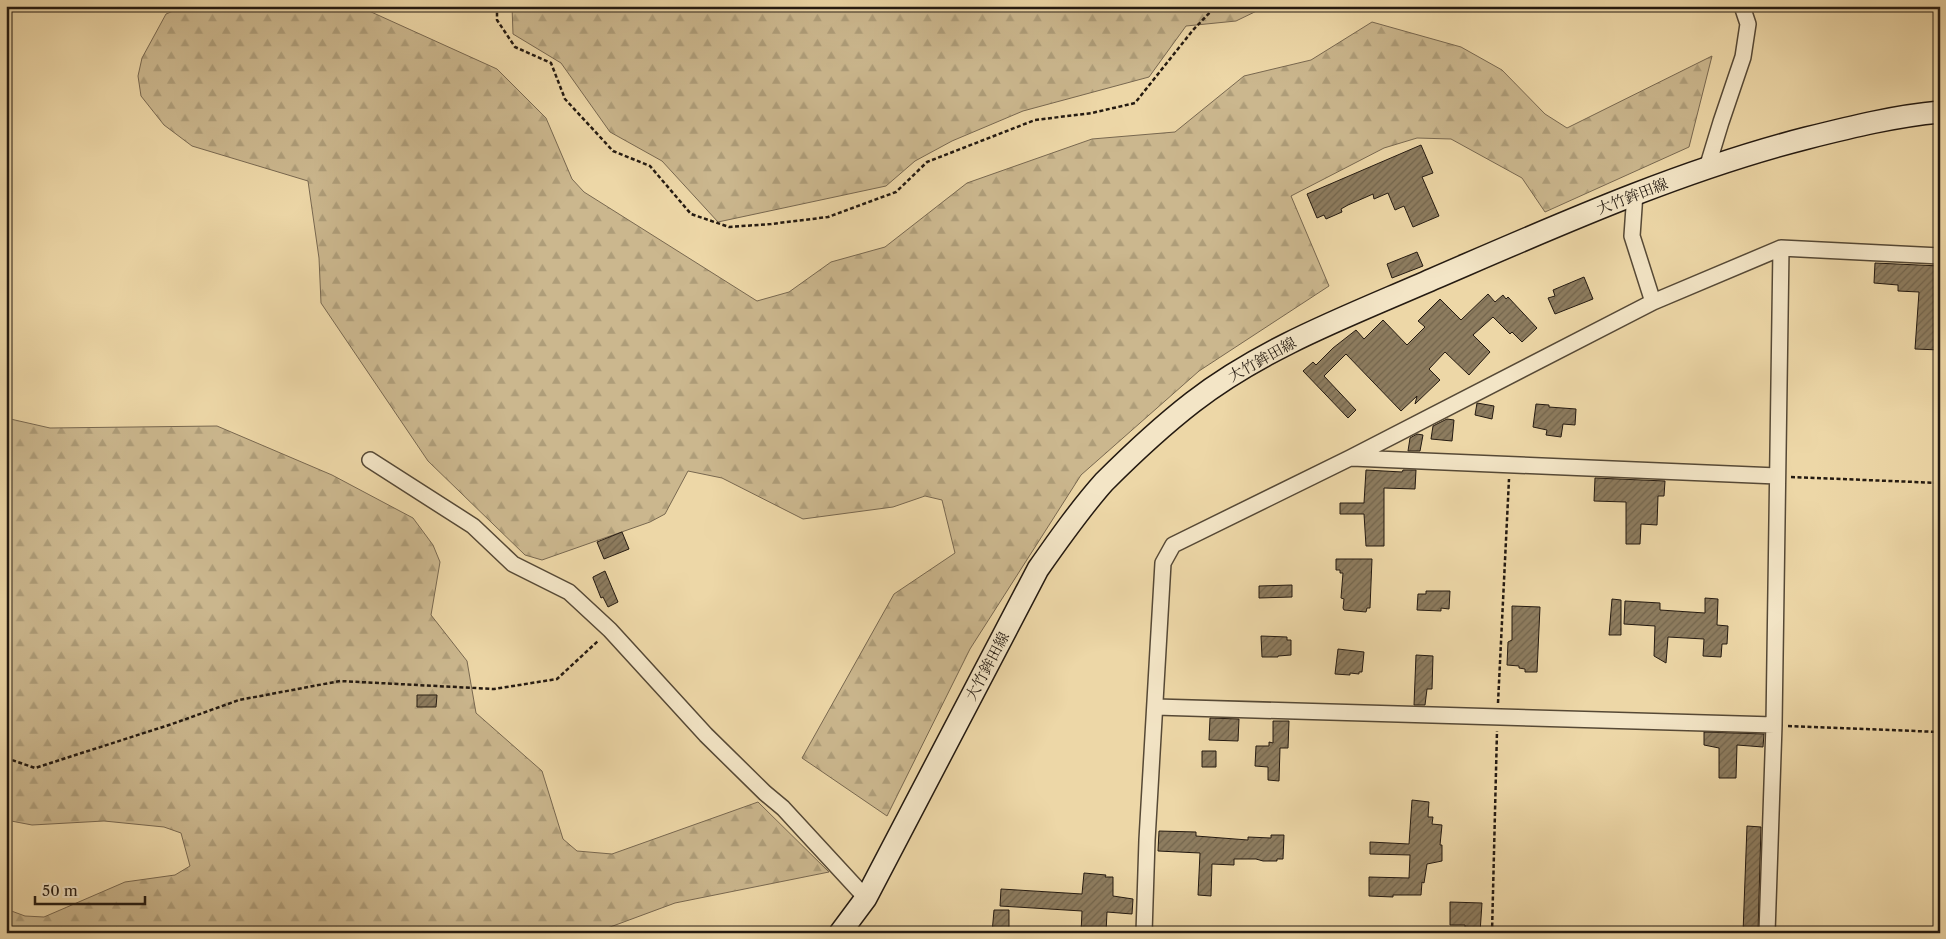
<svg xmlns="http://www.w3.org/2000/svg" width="1946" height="939" viewBox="0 0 1946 939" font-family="'Libre Caslon Text','Noto Serif JP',serif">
  <defs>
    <pattern id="forest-firs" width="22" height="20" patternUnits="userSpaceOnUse" patternTransform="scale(1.25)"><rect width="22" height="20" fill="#cbb78e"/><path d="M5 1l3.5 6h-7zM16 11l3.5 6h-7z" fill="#ae9d79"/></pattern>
    <pattern id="building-hatch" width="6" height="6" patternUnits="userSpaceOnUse" patternTransform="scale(1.25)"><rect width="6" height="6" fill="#8d7c5f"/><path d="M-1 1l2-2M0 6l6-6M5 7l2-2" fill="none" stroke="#73654d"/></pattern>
  </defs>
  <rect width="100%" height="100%" fill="#edd7a7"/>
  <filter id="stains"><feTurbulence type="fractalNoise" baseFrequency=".004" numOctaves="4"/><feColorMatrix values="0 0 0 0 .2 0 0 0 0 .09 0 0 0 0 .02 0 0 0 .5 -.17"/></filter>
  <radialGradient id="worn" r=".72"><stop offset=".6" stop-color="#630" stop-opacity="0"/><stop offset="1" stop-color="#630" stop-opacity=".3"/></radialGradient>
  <path fill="url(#forest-firs)" stroke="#786850" d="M185 6H358L497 69 546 118 572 179 584 192 757 301 789 292 831 262 885 247 967 183 1092 139 1175 132 1244 76 1311 60 1372 22 1461 47 1502 70 1545 114 1567 128 1712 56 1689 147 1545 212 1522 178 1451 139 1417 138 1384 148 1291 196 1329 286 1199 371 1081 475 970 649 887 816 802 758 894 594 955 553 942 500 925 496 893 507 803 519 722 478 688 471 665 514 650 522 542 560 525 555 428 461 321 303 319 258 308 181 192 146 164 125 141 96 138 76 142 58 166 14Z
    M512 6H1267L1236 21 1186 26 1149 77 1023 111 952 141 915 161 886 186 718 222 662 161 610 132 561 63 513 34Z
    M6 418 50 428 217 426 332 475 413 518 433 545 440 562 431 615 467 661 476 713 542 771 563 839 577 851 612 854 758 802 829 872 675 903 594 933H6V909L25 916 44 917 125 882 175 875 190 866 181 833 164 827 104 821 32 825 6 820Z"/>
  <path fill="url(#building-hatch)" stroke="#241a11" d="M1421 145 1433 173 1422 177 1439 216 1413 227 1404 206 1395 210 1388 193 1374 199 1373 194 1348 205 1341 209 1342 212 1326 219 1324 215 1317 218 1307 194Z
    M1417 252 1423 266 1392 278 1387 264Z
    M1875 263 1940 266V350L1915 349 1919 292 1898 291V285L1874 283Z
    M1584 277 1593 299 1555 314 1548 298 1555 296 1553 290Z
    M1488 294 1495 302 1503 295 1506 299 1508 297 1537 328 1522 342 1512 332 1510 334 1493 317 1473 335 1490 352 1469 375 1445 352 1429 369 1440 380 1415 404 1417 396 1401 411 1346 354 1324 376 1356 410 1348 418 1303 371 1313 362 1316 365 1333 348 1356 330 1364 339 1383 320 1407 345 1425 327 1418 321 1440 299 1461 320Z
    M1477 403 1494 406 1492 419 1475 415Z
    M1536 404 1549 405V407L1576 409 1575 425 1563 424 1561 437 1546 435 1547 430 1533 427Z
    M1447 419 1454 420 1452 441 1431 439 1433 426Z
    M1417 434 1423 435 1420 451H1408L1410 438Z
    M1366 470 1402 472 1403 470H1416L1415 489 1384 488V546H1366L1364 514H1340V503H1364Z
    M1595 478 1665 481 1664 496H1658L1657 525 1641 524 1640 544H1626V502L1594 501Z
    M622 532 629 549 604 559 597 542Z
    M1336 559H1372L1370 608H1367L1366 612 1344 610 1343 608 1344 599 1341 598 1343 573H1340V570H1336Z
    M605 571 618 602 608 607 603 597 601 598 593 578V577Z
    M1292 585V597L1259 598V586Z
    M1426 591H1450L1449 609 1441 608V611L1417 610 1418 594H1426Z
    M1705 598 1718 599 1717 625 1728 626 1727 644H1722L1721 657 1703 656 1704 639 1668 637 1666 663 1654 656 1655 626 1624 624 1625 601 1660 603V610L1705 613Z
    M1612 599 1621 600V635H1609Z
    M1512 606 1540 607 1537 672H1525V669L1519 668V666L1507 665 1508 642 1512 640Z
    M1261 636 1287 637V640H1291V655L1278 656V657H1262Z
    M1338 649 1364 652 1362 672H1359V674L1350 673V675L1335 674Z
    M1416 655 1433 656 1432 689H1427L1425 705H1414Z
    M417 695H437L436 707H417Z
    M1210 718 1239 719 1238 741 1209 740Z
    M1273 721H1289L1288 748H1280L1279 781 1268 780V767L1255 766 1256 746H1269V742L1273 743Z
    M1704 732 1764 734 1763 747 1737 745 1736 778H1719V748L1704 745Z
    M1202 751H1216V767H1202Z
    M1412 800 1429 802 1428 817H1433L1432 824 1442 825 1440 845H1442V861L1427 864 1424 883 1422 882 1421 895H1393V897L1369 896V877L1409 878 1410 855 1370 854V842L1409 844Z
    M1747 826 1761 827 1758 933H1743Z
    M1159 831 1196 832V836L1248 840V837L1271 838V835H1284L1283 859H1277V861H1263L1256 859H1234V865L1212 864 1211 896 1198 895 1200 853 1158 851Z
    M1084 873 1106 875 1105 877H1113V896L1133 899 1132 914 1107 912 1106 933H1081L1082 911 1000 906 1001 889 1082 894Z
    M1450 902 1482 903 1480 933H1465V925H1450Z
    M994 910H1009V933H992Z"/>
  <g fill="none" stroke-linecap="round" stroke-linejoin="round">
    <g stroke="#564936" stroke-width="18">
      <path id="street" d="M1707 168 1721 122 1743 57 1748 24 1742 6
        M1635 193 1632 236 1653 302
        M1352 458 1777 476
        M370 460 473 526 513 564 569 592 610 630 706 735 765 793 783 808 866 898
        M1156 707 1774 725
        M1144 933 1147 840 1163 563 1173 545 1350 458 1653 302 1781 248 1940 256
        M1767 933 1774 725 1781 248"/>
    </g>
    <g stroke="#241a11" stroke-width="24">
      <path id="secondary" d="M840 933 866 898 1038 569C1059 539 1080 509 1104 482 1132 454 1162 426 1193 402 1264 347 1351 315 1433 279 1556 226 1678 171 1807 138 1851 127 1895 116 1940 112"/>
    </g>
    <path stroke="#241a11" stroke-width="2.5" stroke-dasharray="4 2.5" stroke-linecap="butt" d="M497 6V20L515 47 551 63 565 99 613 151 650 166 691 214 729 227 771 224 828 217 896 192 927 162 1035 120 1092 113 1135 103 1193 30 1216 6
      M1791 477 1940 483
      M1498 703 1509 479
      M1788 726 1940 732
      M6 758 35 768 172 724 239 700 340 681 494 689 557 679 599 640
      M1492 933 1497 731"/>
    <use href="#street" stroke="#f3e5c6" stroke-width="15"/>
    <use href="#secondary" stroke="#f3e5c6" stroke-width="21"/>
  </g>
  <g text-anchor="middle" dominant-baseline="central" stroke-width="4" stroke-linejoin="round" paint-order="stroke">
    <g font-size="15" fill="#241a11" stroke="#f3e5c6">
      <text transform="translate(1632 196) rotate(-21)">大竹鉾田線</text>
      <text transform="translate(1262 359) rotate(-29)">大竹鉾田線</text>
      <text transform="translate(987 666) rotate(-62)">大竹鉾田線</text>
    </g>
  </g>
  <rect width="1946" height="939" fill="none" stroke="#edd7a7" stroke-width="25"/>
  <rect x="8" y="8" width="1931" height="924" fill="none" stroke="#241a11" stroke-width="2.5"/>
  <rect x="12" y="12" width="1921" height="914" fill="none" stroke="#241a11"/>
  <path d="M35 896v8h110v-8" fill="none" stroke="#241a11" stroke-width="2.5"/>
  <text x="42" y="896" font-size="15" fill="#241a11" stroke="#f3e5c6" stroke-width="4" paint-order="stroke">50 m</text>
  <rect width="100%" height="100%" filter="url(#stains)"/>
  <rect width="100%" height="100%" fill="url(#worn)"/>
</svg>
